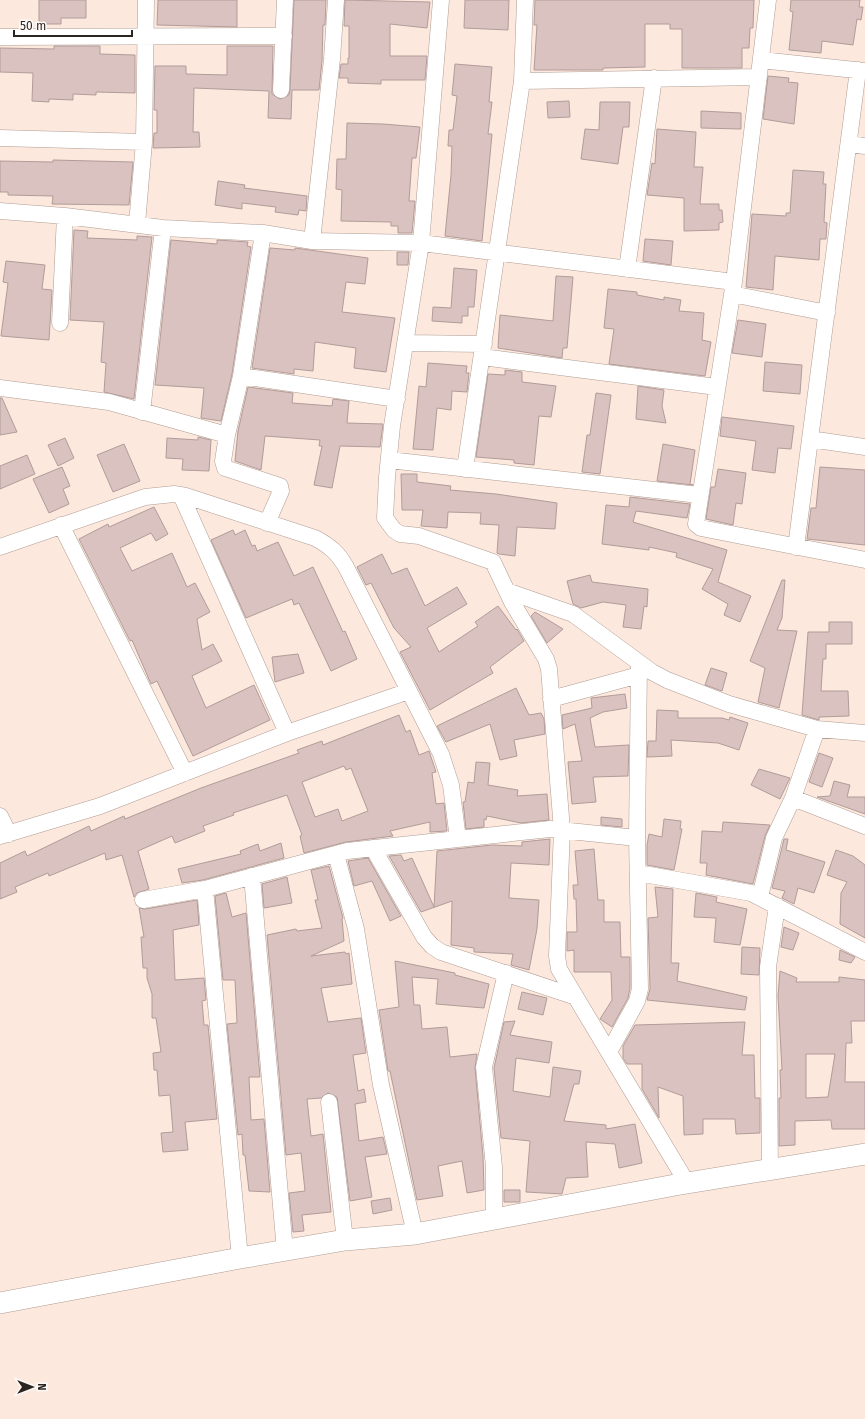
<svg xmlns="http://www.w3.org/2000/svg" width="865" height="1419" viewBox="0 0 865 1419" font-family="'Fira Sans',sans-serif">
  <rect width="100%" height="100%" fill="#fce8dd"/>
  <path fill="#d9c2bf" stroke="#b29c99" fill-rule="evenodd" d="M39 0H86V18H61V24H39Z
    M158 0H237V27L157 25Z
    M294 0H326L325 25H323L322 61 319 90H292L291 119 268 118 269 91 194 88 193 132H199L200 147 153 148 154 133H157V110H154L155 66H186V74L227 75V46H273L272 94 280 99 289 95 290 90Z
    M345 0 430 2 427 28 390 24V56H427L425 80H381V84L348 83V78H339L341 64H348V58H349V26H344Z
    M465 0H509L508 30 464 28Z
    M535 0H754L753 28H750L749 48H742V68H682V29H670V24H645V67L603 68V70H534L537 25H534Z
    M791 0H860L859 7H863L861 20 857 19 853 45 822 41 821 53 789 50 793 12 790 11Z
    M54 46H100V54L135 55V93L96 92V95L73 94V100L49 99V102L32 101 33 73 0 72V48L54 49Z
    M455 64 492 67 489 102H492L488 134H492L482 241 445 236 451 175 452 146H448L449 130H453L457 96 452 95Z
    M768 76 789 78 788 82 798 83 794 124 763 119Z
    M569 101 570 117 548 118 547 102Z
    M600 102H630L629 127H623L618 164 581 159 585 129 599 130Z
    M701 111 741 113V129L701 128Z
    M347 123 383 124 420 127 416 158H412L409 201H415L412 233H398V226H391V222L341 221 342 190 336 189 337 159H346Z
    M657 129 696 132 694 167H703L700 204H719V210H722L723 222 719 223V230L684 231V198L647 195 652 163 655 164Z
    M53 160 133 162 129 205 52 204 53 196 8 195V192H0V161L53 162Z
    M793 170 824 172 823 184H826L824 222 827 223 826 239H820L819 260 775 256 773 290 746 287 752 214 786 216V213H790Z
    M218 181 245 185 244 188 307 196 306 211 299 210 298 215 275 212 276 207 242 203V209L215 205Z
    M74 230 88 231 87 238 137 240V236L152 237 134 399 104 392 106 363 101 362 104 322 70 320Z
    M645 239 673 241 671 265 643 261Z
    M171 240 217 244V240L248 242 247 246 251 247 232 374 221 421 201 418 204 388 155 385Z
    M270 248 295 250V248L368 258 365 284 346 282 342 312 395 318 386 372 354 368 356 348 315 342 313 371 294 369V374L252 368Z
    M397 252H409L408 265H397Z
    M6 261 45 265 42 289 52 290 49 340 1 336 8 283 3 282Z
    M454 268 477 270 474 307H468V316H462V323L432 321 433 307 451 308Z
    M556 276 573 277 567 348H563L562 358 498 348 500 315 553 321Z
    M608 289 637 292V295L664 300V297L681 300 679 311 704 313 702 340 711 342 705 376 609 364 614 329 604 328Z
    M738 320 766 324 762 357 732 353Z
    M765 362 802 365 800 394 763 391Z
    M428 363 467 366 466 373H469L467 392 452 391 451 410 437 408 433 450 413 449 419 386 426 387Z
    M505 370 522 372V382L556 386 551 417 539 416 534 465 514 463V460L476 457 488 374 505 375Z
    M638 386 664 390 662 406 666 423 636 419Z
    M248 387 293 393 292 403 332 406 333 399 349 401 347 423 383 424 380 447 340 446 332 488 314 485 322 446H319L320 440 265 436 261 470 235 461 238 431Z
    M596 393 611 395 600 474 582 472 587 435H590Z
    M0 398H2L17 432 0 435Z
    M722 417 794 426 791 449 778 448 775 473 752 470 756 441 720 436Z
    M198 437 211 440 209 471 182 470 183 459 166 458 167 438 198 440Z
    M65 438 74 458 58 466 48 445Z
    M124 444 140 481 113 492 97 455Z
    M663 444 695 450 690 484 693 485 657 481Z
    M27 455 35 474 0 489V466Z
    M62 467 70 486 63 489 69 504 49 513 33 479Z
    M820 467 865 470V545L807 539 811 508H816Z
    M718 469 746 473 742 504 736 503 733 525 706 519 711 487H715Z
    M401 474H417V482L451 486 450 490 496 494 557 503 555 529 517 527 515 556 499 554 497 553 499 525 480 524 481 513 448 512 447 528 421 526 423 510H402Z
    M630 497 690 504 687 518 636 511 633 522 727 550 718 582 751 596 740 622 724 615 728 604 702 589 713 569 676 557 677 553 649 547V550L602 544 606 505 629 507Z
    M154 507 168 534 156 541 151 533 120 548 132 571 172 553 187 587 195 583 210 612 197 619 202 650 213 644 222 661 192 676 206 708 254 685 270 720 193 756 157 681 151 684 132 640 130 641 79 539 108 524 109 527Z
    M233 530 235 535 245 530 252 546 255 545 257 551 278 542 294 576 313 567 343 632 345 631 357 659 331 671 299 603 294 605 292 599 246 618 211 540Z
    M382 554 392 574 407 568 425 606 457 587 467 604 427 628 439 652 478 626 475 622 498 606 516 630 517 629 524 641 490 667 493 673 430 710 400 652 411 647 394 628 371 583 366 585 357 567Z
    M590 575 592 582 648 589 647 607 644 606 641 629 623 627 626 605 603 602 581 608 573 604 567 581Z
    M782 580H785L782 618 777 630 797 631 779 708 758 702 765 668 750 661Z
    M535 612 563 629 547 643 531 616Z
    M829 622H852V644H826V659H823L821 691H848L849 716 819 717V720L802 715 808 632H829Z
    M298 654 304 673 275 682 272 657Z
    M711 668 727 673 722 691 705 685Z
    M516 688 529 715 541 713 544 719 545 734 514 740 517 756 500 760 490 724 446 742 437 726Z
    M625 694 627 708 603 712 590 718 595 747 629 745 628 776 593 777 596 802 572 804 568 762 582 761 575 724 563 729 562 715 592 708 591 698Z
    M657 710 678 711V718H722L729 720 730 717 748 723 739 750 718 743 671 740 672 756 647 757 648 741H656Z
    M399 715 406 732 410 730 419 755 429 751 436 772 432 773 436 804 444 803 447 831 430 832V822L390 831 393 836 346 842 304 853 300 836 302 835 287 795 233 813 234 815 203 826 205 831 175 843 172 836 138 851 149 889 137 893 134 897 122 855 106 860 105 853 49 876 48 873 15 887 17 892 0 899V863L25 851 27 856 89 826 91 831 124 816 125 819 201 788 299 753 297 750 322 741 323 745ZM344 766 346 770 351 768 368 811 342 821 338 809 315 817 302 782Z
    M819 753 833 758 822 787 809 782Z
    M476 762 490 763 488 785 518 790 517 796 547 794 549 820 521 823 487 816 486 820 484 819V827L466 829 463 802H465L468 782 474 783Z
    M759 769 790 778 780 799 751 785Z
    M834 781 850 785 847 797H865V814L817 797 830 796Z
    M601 817 622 819V827L601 825Z
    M664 819 681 821 680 829H682L674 870 647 865V845L649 834 662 837Z
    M723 822 770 825 765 836 753 884 706 875 707 863H700L702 831 722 832Z
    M550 839 549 865 511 863 509 898 539 900 537 929 529 970 511 965 513 954 474 952V948L451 945 452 901 421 912 389 856 401 855 404 861 412 858 434 907 437 851 492 845 522 846V842Z
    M784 839H788L786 850 825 862 814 893 798 888 794 904 782 898 785 891 772 888Z
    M281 843 284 858 203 880 182 883 178 869 241 854 240 851 258 844 260 851Z
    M594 849 598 900H604V922H620L621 957H630V988L628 998 612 1027 600 1019 612 1000 611 972H574V950L567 951V932H577L576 899H574L573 885H578L575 851Z
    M836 850 853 856 865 865V938L840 924 841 893 847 882 827 875Z
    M368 858 401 916 390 921 372 881 354 886 348 861Z
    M329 866 343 918 342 919 344 941 311 956 345 952 346 954 349 953 352 984 321 988 328 1022 361 1018 366 1053 353 1055 358 1091 364 1089 366 1102 355 1104 359 1141 383 1137 387 1154 365 1157 372 1197 350 1201 337 1097 328 1093 321 1098 307 1099 311 1136 323 1134 331 1212 302 1215 304 1231 293 1232 289 1193 305 1191 301 1153 286 1155 267 935 296 929 297 931 322 928 315 900H318L311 870Z
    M287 877 292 903 264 908 262 884Z
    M655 887 673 889 671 963H679L677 981 747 997 745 1010 647 1000 650 989 648 918 658 917Z
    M226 893 232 917 246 913 260 1077H249L251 1120 264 1119 270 1192 249 1191 245 1155H243L242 1134 238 1135 227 1024 237 1023 235 980H223L215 896Z
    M696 893 717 897 716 902 747 909 740 945 714 942 716 918 694 917Z
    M197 900 199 925 173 930 175 980 204 978 206 1000 202 1001 204 1025H208L217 1119 185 1122 188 1150 163 1152 161 1133 173 1132 170 1095 159 1096 157 1070H154L153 1053 161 1052 156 1018H152V994L147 978V968H143L141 937H144L139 908 145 909Z
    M784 927 799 933 793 950 781 947Z
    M742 947 760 948 759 975 741 974Z
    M840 950 855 957 851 963 839 960Z
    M395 961 455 973V975L489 984 484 1008 436 1004 438 979 412 977 414 1005H420L422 1029 447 1027 450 1057 477 1054 475 1068 483 1156 484 1190 467 1193 462 1161 438 1166 443 1196 417 1200 390 1071H388L379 1010 399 1007Z
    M780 971 797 978 796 982H839V977L865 980V1021H851L852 1043H846L845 1082H865V1129H832L831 1120 795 1121V1145L779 1146V1098H781L780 1070H782L778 996ZM806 1054H835L828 1097 806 1098Z
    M522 992 547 998 543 1015 518 1009Z
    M515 1021 510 1035 552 1042 549 1063 516 1058 513 1091 550 1097 553 1067 581 1071 579 1084H574L564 1121 606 1125V1129L635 1124 642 1163 619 1168 615 1144 586 1142 588 1177 566 1178 562 1194 526 1192 530 1141 501 1138 494 1068 504 1022Z
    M745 1022 742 1055H754L755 1098H760V1133L736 1134 735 1119H703V1134L684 1135 683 1096 658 1087 659 1118 642 1089V1064H627L623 1058V1046L635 1025Z
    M504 1190H520V1202H504Z
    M390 1198 392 1210 373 1214 371 1201Z"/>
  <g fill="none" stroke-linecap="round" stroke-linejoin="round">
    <g stroke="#b09d93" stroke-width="17">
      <path id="minor" d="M441 0 421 243 392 426 387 477 385 518 394 530 400 534 419 536 493 562 512 602 546 659 549 669 562 830 557 956 559 969 687 1183
        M768 0 734 282 696 524 701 528 865 560
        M0 37 284 36
        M761 60 865 71
        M522 81 759 77
        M281 90 285 0
        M0 138 144 142
        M849 144 865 146
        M0 211 65 216 163 228 263 233 312 241 421 243 734 282
        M137 224 144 142 146 0
        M312 241 332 59 336 0
        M627 269 654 78
        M732 294 827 313
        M60 323 65 216
        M406 343 484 344
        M482 357 717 387
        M241 376 397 399
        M0 388 109 402 227 435 241 376 263 233
        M142 412 163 228
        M227 435 223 461 225 468 280 486 281 491 267 523
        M810 439 865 447
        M389 460 699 495
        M465 469 522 81 525 0
        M181 495 287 733
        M61 525 185 773
        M0 547 145 497 174 494 186 496 315 538C330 546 338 553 346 567L441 754 451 785 458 839
        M796 547 858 70
        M507 591 573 614 652 672 667 680 729 704 817 729 865 733
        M551 699 639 675
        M793 798 865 826
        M0 816 9 834
        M0 836 100 806 287 733 409 691
        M373 848 424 937 432 946 441 952 576 997
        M336 854 356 929 381 1085 415 1234
        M638 873 751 893 865 952
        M252 876 285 1251
        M205 889 240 1258
        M760 897 774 838 793 798 817 729
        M143 900 205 889 347 851 550 829 637 838
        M609 1052 637 1001 640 989 637 838 639 663
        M329 1102 345 1240
        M770 1169 768 967 777 906
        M494 1219V1167L484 1067 506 973"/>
    </g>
    <g stroke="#b09d93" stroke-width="22">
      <path id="tertiary" d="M0 1303 240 1258 345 1240 415 1234 675 1185 865 1154"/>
    </g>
    <use href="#minor" stroke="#fff" stroke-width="16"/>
    <use href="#tertiary" stroke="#fff" stroke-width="21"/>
  </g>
  <g transform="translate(32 1387) rotate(90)" stroke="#fdf9f7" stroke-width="3" paint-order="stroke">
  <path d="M0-3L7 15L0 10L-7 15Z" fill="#2b2420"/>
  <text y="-6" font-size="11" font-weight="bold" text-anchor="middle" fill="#2b2420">N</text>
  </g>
  <path d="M14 30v6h118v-6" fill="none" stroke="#2b2420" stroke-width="2"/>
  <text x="20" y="30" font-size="12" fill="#2b2420" stroke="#fdf9f7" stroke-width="3" paint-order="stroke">50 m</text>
</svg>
